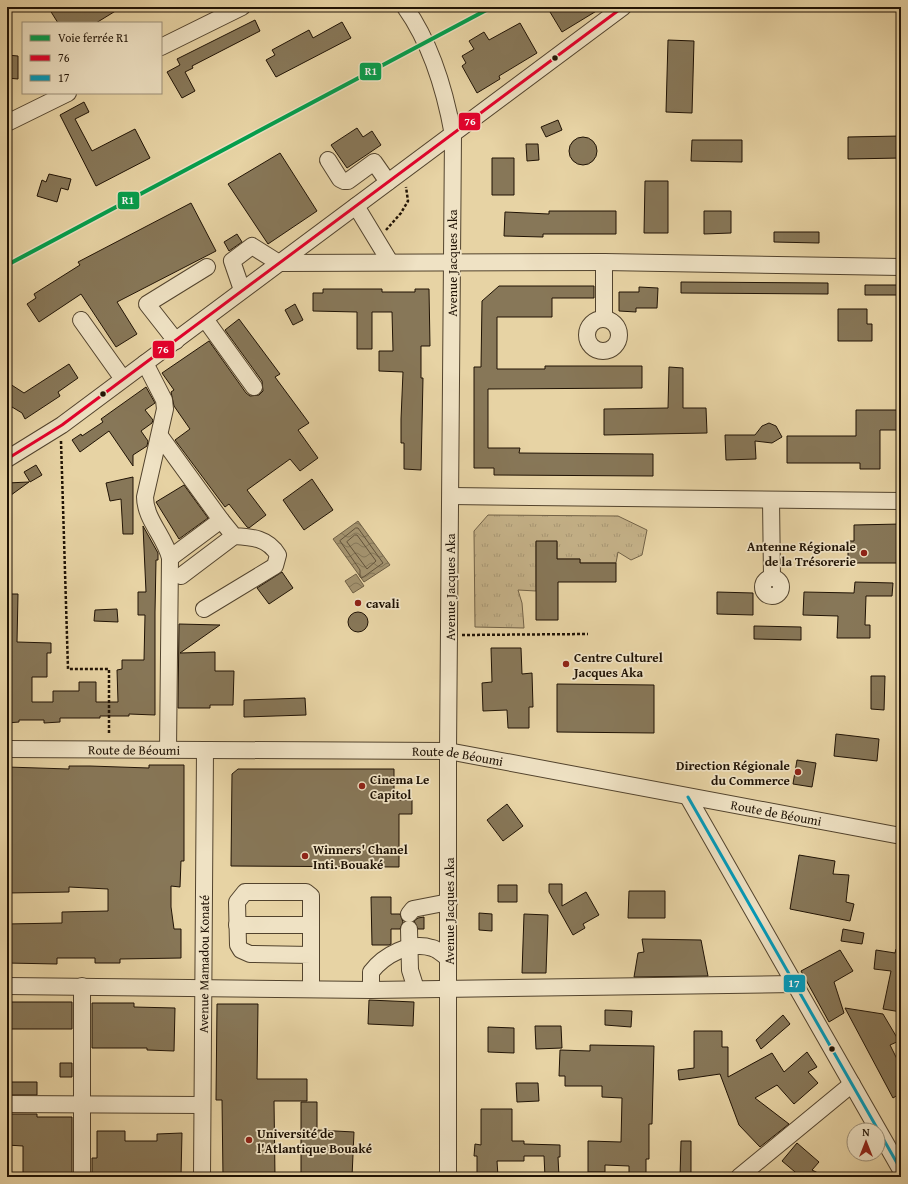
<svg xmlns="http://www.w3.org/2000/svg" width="908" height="1184" viewBox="0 0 908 1184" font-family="'Gentium Book Plus',serif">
  <defs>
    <pattern id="grass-tufts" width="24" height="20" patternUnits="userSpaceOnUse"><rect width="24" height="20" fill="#c5b289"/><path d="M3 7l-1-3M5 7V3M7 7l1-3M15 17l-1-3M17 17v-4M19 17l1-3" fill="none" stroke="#a99875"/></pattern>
    <pattern id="water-waves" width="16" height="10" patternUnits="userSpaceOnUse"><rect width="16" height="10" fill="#a3926e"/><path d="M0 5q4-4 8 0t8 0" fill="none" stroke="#847658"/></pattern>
  </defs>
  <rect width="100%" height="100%" fill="#e7d3a4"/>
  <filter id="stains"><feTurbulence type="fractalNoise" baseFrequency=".005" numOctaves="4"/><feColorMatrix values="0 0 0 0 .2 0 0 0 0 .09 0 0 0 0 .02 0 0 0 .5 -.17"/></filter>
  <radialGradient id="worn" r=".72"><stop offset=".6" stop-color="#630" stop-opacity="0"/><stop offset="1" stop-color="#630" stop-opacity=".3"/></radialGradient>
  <path fill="url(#grass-tufts)" stroke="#726247" d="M488 515 618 516 647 530 642 555 631 560 618 552 616 563H580V559H557V542H536V591L518 590 522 603 524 628 475 627 474 531Z"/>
  <path fill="url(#water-waves)" stroke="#6f5f44" d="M358 521 390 565 364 582 333 539Z
    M356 574 364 586 353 593 345 581Z"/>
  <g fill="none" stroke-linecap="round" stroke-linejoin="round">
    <path stroke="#62523a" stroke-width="1" d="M356 528H358L383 563 362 578 360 577V570L340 541Z
      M355 535H357L376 561 367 569 347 542Z"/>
  </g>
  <path fill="#877758" stroke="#201305" d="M48 7H122L96 23H58Z
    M547 7H603L562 32Z
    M255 20 260 31 192 66 193 68 185 72 195 91 182 98 167 72 180 65 177 59Z
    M342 22 351 38 276 77 266 60 275 55 272 50 309 30 313 38Z
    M520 23 537 53 499 76 500 79 477 93 462 66 466 63 462 56 474 49 469 41 484 32 489 40Z
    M668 40 694 41 692 113 666 112Z
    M7 55 18 56V79L7 78Z
    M84 102 89 112 75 119 92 151 135 129 150 158 96 186 60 115Z
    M558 120 562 130 546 137 541 127Z
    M357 128 363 137 372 131 381 145 347 168 331 145Z
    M901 136V158L848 159V137Z
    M569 151a14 14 0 1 1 28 0a14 14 0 1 1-28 0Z
    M692 140H742V162L691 161Z
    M526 144H538L539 160 527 161Z
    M280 153 317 211 268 244 228 184Z
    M492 158H514V195H492Z
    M49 174 71 179 68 190 61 188 57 202 37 196 42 180 46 182Z
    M645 181H668V233H644Z
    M191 203 216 251 117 302 137 334 116 347 81 294 39 322 27 304 36 298 34 294 80 265 78 262Z
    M549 211H616V234H543V237L504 236 505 212 549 214Z
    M704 211H731V233L704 234Z
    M774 232H819V243L774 242Z
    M237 234 242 242 229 251 224 242Z
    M681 282 828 283V294L681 293Z
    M865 285H901V295H865Z
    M499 286H594V298H552V317H497V369H545V366H642V388L488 389V448H520L519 453 653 454V476L494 475V468H474V367H481L482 301Z
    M639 287 658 288 657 308H636V312L619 311V292H639Z
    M323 289H382V292H415V289H429L430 346H421V378H423L421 470 404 469V443H401V419L403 372 379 371V351H393L392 312H372V349H357V312L313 311V293H323Z
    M295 304 303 320 293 325 285 310Z
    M838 309H867V324H872V341H838Z
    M239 319 280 374 275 377 309 423 298 430 318 458 300 471 290 459 247 490 266 515 249 528 247 527 229 504 225 507 175 440 190 429 174 406 171 392 174 390 162 373 209 341 246 393 250 396 259 395 263 391 262 381 225 330Z
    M69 364 78 378 58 392 60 396 25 419 22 413 7 404V382L24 393Z
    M669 367 683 368V408H706L707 433 604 435V409L668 408Z
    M146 387 155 403 145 410 153 420 152 423 141 431 148 441 147 446 133 455V466L109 431 80 452 72 440 81 434 82 436 103 422 101 419Z
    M856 410H901V430H880V469H860V463H787V436H856Z
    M769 423 776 426 782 437 772 443 755 441 756 459 726 460 725 435H755L762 426Z
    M36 465 42 475 30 482 24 472Z
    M133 477V534H123L121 499 110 501 106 483Z
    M312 479 333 510 304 530 283 500Z
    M29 482 7 498V483Z
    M184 485 208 518 179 539 156 502Z
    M901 524V563H848V541H854V525Z
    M143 526 158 553V560H156L155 612V715L129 714V716H100V718H60V722L44 723V720H19V722L7 723V594H18L17 642 51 643V653H47V677H32V702H53V691H79V682H96V702H118L117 670 122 669V660H144L145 615H138V592H146Z
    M536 541H557V559H580V563H616V582H558V620H536Z
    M282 572 293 588 269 604 257 588Z
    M855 582 893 583 892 596H866L865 625H870V638H837L838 616 803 615 804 592 854 593Z
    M717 592 753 593V615L717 614Z
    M117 609 118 622 94 621 95 610Z
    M348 622a10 10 0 1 1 20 0a10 10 0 1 1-20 0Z
    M179 624 220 625 180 653 215 652V671H234L233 705H210V708H178Z
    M754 626 801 627V640L754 639Z
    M491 648H521L522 674 532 673 533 707H529V728H508L507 710 483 711 482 683 492 682Z
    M871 676H885L884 710 871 709Z
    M557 684 654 685V733L557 732Z
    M305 698 306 715 244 717V700Z
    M836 734 879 739 877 761 834 756Z
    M797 760 816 763 812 787 793 784Z
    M149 765H184V861H181L180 887 171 886V907L174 929H181V958L120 959V963H95V958H57V964L7 963V924L62 923V912L108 911V889L69 887V892L8 893 7 767 69 769V766H90L149 768Z
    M238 769H394V794H399V800H412V814H399V867L231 866 232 774Z
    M507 804 523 826 503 841 487 820Z
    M799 855 835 861 833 874 849 875 846 902 854 904 850 921 790 909Z
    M549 884H562V906L586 892 599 915 583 924 585 928 573 935 549 892Z
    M498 885H517V902H498Z
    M629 891H665V918H628Z
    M371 897H391V914H400L403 922 400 929H391V944L389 945H372Z
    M479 913 492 914V931L479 930Z
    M524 914 548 915 546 973H522Z
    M424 917V929H418L414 921 418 918Z
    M843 929 864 933 862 944 841 941Z
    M642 939 701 940 708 976 634 977 638 953 644 952Z
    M896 949H901V1012L883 1009 891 971 874 969 876 950 895 953Z
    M840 950 853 971 834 982 844 1013 829 1022 801 971Z
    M369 1000 414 1002 413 1026 368 1024Z
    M7 1002H72V1029H7Z
    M92 1003H134V1007L175 1008 174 1051 147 1050V1048H92Z
    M217 1004H258L257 1079H307V1101H274L275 1177H223L222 1100H216Z
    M845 1008 883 1014 899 1041 890 1045 901 1067V1093L893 1098Z
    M605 1010 632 1011 631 1027 605 1025Z
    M783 1015 790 1024 761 1049 756 1040Z
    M535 1026H561L562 1048 536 1049Z
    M488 1027 514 1028V1053L488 1052Z
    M694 1031H722V1047H728V1077L772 1053 784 1072 807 1052 817 1067 808 1072 818 1083 794 1104 777 1085 755 1098 789 1124 760 1147 739 1125 720 1074 679 1080 678 1070 694 1068Z
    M590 1045 654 1046 652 1124H649V1159H646V1173L629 1174V1166L605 1165V1172H588V1141L621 1142 622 1098 602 1097V1086H565V1076H559L560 1050 590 1051Z
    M60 1063H72V1077H60Z
    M7 1082H37V1095H7Z
    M516 1083H538L539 1101 517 1102Z
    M301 1102H317V1130L354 1132 352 1177H301Z
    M481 1109H512V1141H524V1144L560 1145V1157H558L559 1177H545L544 1156H524V1161H497L498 1176 477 1177V1156H474L475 1144 481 1145Z
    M7 1114H37V1117H72V1177H23V1146L7 1145Z
    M97 1131H125V1141H157V1134L182 1133 181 1177 119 1174V1177H92V1158H97Z
    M681 1141H691V1177H680Z
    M797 1143 819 1162 812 1170 826 1177H801L782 1161Z"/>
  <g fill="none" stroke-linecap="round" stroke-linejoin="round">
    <g stroke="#52432d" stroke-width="18">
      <g id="minor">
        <path d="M405 7C432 45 445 90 453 135L448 751V1177"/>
        <path d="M161 47 242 7"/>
        <path d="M7 123 68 93"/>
        <path d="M328 160 340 179 344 181H348L374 162 388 182"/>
        <path d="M356 206 390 262"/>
        <path d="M242 290 232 261 252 246 279 263 604 262 901 267"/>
        <path d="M205 319 254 387"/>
        <path d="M604 319V262"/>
        <circle cx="603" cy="335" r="16"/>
        <path d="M81 320 123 379"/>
        <path d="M176 341 147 304 207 267"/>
        <path d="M145 363 164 400 165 409 145 497C145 519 165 537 170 558L168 750"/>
        <path d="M160 436 221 520 234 536C252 537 268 538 278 555L275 566 204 609"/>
        <path d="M7 459 62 425 623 7"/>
        <path d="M451 496 901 501"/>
        <path d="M771 500 772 577"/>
        <path d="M170 558 221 520"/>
        <path d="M181 576 234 536"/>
        <circle cx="772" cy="587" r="9"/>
        <path id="s1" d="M7 749 448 751 901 836"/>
        <path d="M688 797 901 1170"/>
        <path d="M409 914 413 909 449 902"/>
        <path d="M237 925H311"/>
        <path d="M409 929 410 970 416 989"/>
        <path d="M7 986 371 990 795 984"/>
        <path d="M311 989C311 958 311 927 311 896L306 892H245L237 902 238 945 241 950 250 954 311 955"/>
        <path d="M371 990V972C384 955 410 941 432 948 438 949 443 955 448 958"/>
        <path d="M7 1104 201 1105"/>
        <path d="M82 1177V986"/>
        <path id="s2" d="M202 1177 205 750"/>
        <path d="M739 1177 852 1084"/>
      </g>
    </g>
    <path stroke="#201305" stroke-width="2.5" stroke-dasharray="3 2" stroke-linecap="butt" d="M386 230 401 213 408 201 406 187
      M61 441 68 669H109V735
      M462 635 588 634"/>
    <use href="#minor" stroke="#efe2c4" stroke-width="16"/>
    <path stroke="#201305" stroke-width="3" stroke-dasharray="7 7" stroke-linecap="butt" d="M7 265 492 7"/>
    <g stroke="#efe2c4" stroke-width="6">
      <path id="bus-1" d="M7 459 62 425 623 7"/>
    </g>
    <g stroke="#efe2c4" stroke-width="6">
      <path id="bus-2" d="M688 797 901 1170"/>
    </g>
    <use href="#bus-1" stroke="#e4002b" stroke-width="3"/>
    <use href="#bus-2" stroke="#039aba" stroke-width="3"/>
    <g stroke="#efe2c4" stroke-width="7">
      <path id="rail-1" d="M7 265 492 7"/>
    </g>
    <use href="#rail-1" stroke="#029f4d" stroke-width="4"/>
  </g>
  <g fill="#201305" stroke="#efe2c4" stroke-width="1.5">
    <circle cx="555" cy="58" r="3.5"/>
    <circle cx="103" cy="394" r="3.5"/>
    <circle cx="832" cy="1049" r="3.5"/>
  </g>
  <g fill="#8f2418" stroke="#efe2c4" stroke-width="1.5">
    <circle cx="864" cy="553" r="4"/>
    <circle cx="358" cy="603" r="4"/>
    <circle cx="566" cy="664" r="4"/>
    <circle cx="798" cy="772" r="4"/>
    <circle cx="362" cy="786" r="4"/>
    <circle cx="305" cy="856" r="4"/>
    <circle cx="249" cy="1140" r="4"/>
  </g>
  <g text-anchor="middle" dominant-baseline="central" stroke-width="3.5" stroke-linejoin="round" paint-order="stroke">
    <g font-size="13" fill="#201305" stroke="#efe2c4">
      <text transform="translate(452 263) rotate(-90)">Avenue Jacques Aka</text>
      <text transform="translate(450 587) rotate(-90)">Avenue Jacques Aka</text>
      <text stroke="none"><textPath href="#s1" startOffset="127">Route de Béoumi</textPath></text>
      <text stroke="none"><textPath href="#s1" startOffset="451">Route de Béoumi</textPath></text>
      <text stroke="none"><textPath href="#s1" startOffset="775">Route de Béoumi</textPath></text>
      <text transform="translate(449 911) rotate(-90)">Avenue Jacques Aka</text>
      <text stroke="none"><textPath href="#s2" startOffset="213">Avenue Mamadou Konaté</textPath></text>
    </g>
    <g font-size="13" font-weight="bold" fill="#201305" stroke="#efe2c4" text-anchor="start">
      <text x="856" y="546" text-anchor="end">Antenne Régionale<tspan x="856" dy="15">de la Trésorerie</tspan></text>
      <text x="366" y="603">cavali</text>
      <text x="574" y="657">Centre Culturel<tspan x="574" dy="15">Jacques Aka</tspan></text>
      <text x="790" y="765" text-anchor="end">Direction Régionale<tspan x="790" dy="15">du Commerce</tspan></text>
      <text x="370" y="779">Cinema Le<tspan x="370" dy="15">Capitol</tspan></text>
      <text x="313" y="849">Winners' Chanel<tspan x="313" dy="15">Inti. Bouaké</tspan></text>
      <text x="257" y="1133">Université de<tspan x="257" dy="15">l'Atlantique Bouaké</tspan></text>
    </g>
  </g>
  <g stroke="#efe2c4" stroke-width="1.5">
    <rect x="359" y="62" width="23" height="19" rx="4" fill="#029f4d"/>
    <rect x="458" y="112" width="23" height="19" rx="4" fill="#e4002b"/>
    <rect x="117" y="191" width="23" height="19" rx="4" fill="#029f4d"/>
    <rect x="152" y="340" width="23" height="19" rx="4" fill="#e4002b"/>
    <rect x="783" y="974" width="23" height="19" rx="4" fill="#039aba"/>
  </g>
  <g font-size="11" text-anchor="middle" font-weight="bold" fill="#fff">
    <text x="371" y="75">R1</text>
    <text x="470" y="125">76</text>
    <text x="128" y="204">R1</text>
    <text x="163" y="353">76</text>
    <text x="794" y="987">17</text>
  </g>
  <rect width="908" height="1184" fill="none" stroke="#e7d3a4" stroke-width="24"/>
  <rect x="8" y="8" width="892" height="1168" fill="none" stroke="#201305" stroke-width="2"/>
  <rect x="12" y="12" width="884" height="1160" fill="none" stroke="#201305"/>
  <rect x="22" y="22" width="140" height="72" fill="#efe2c4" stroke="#9c8f78"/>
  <rect x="30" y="35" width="20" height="6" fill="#029f4d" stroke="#9c8f78"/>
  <text x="58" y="42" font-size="12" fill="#201305">Voie ferrée R1</text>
  <rect x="30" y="55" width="20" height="6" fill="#e4002b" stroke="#9c8f78"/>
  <text x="58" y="62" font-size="12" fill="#201305">76</text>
  <rect x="30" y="75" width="20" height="6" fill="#039aba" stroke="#9c8f78"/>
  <text x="58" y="82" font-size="12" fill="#201305">17</text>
  <g transform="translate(866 1142)"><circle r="19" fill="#efe2c4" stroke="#9c8f78"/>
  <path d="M0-3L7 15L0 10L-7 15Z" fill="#8f2418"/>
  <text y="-6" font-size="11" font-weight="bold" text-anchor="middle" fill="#201305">N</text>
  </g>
  <rect width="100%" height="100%" filter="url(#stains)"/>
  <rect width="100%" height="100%" fill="url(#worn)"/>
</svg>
